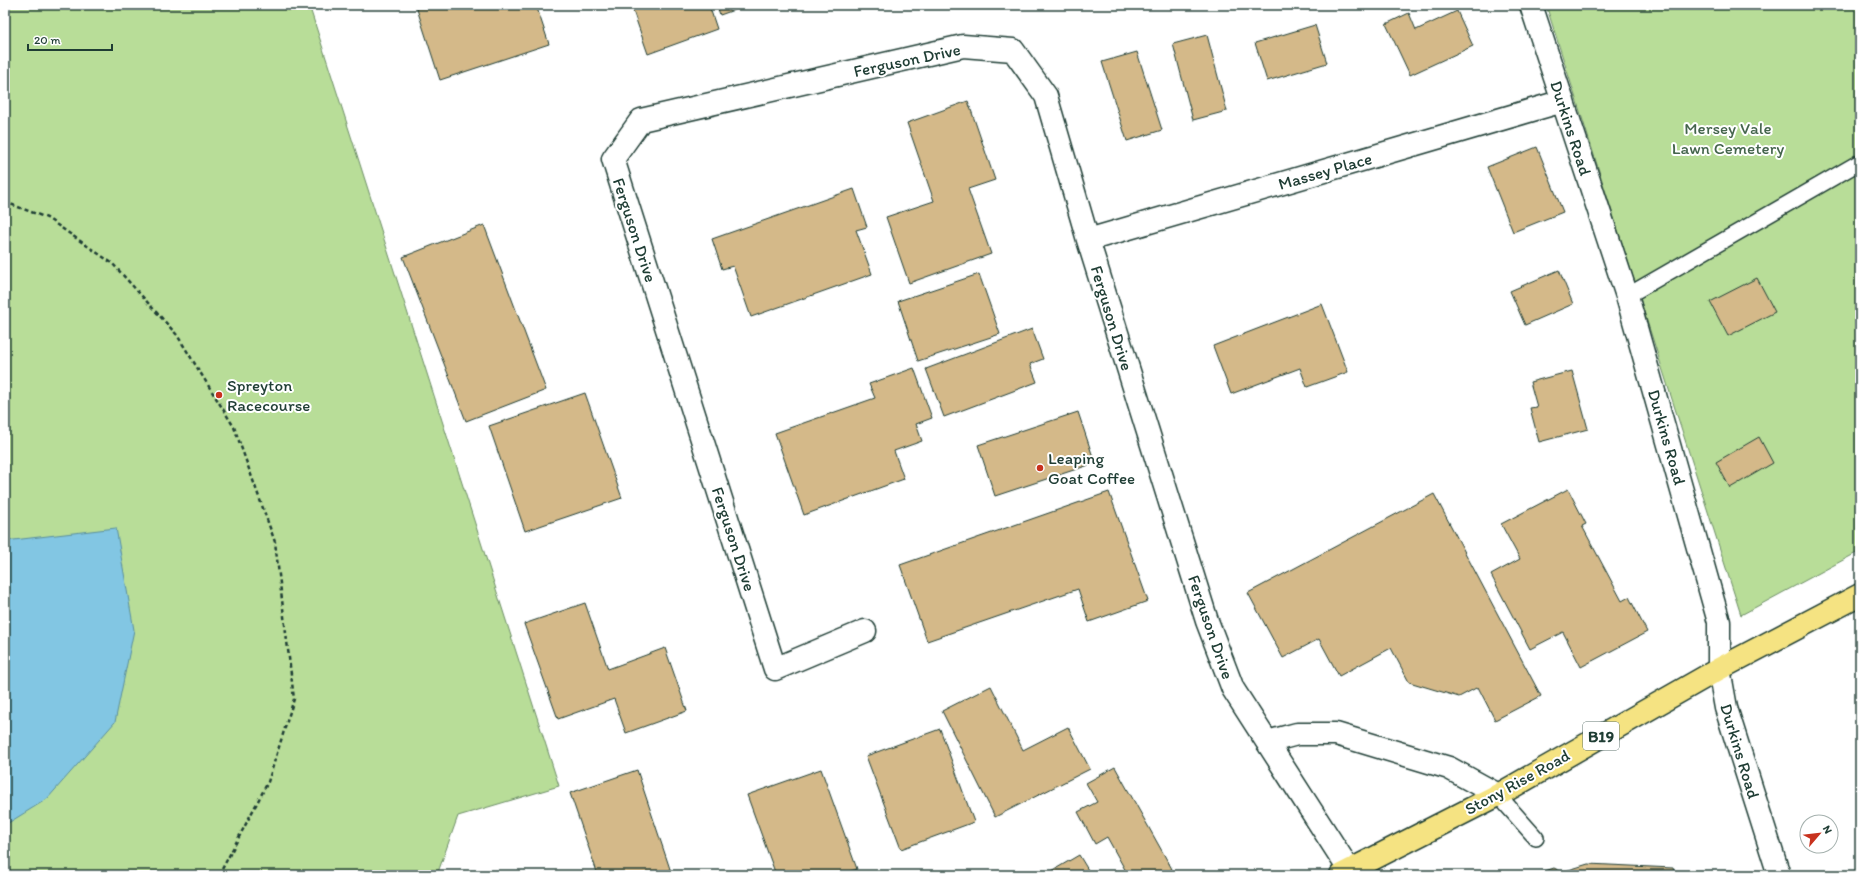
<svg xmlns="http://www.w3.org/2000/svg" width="1865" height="880" viewBox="0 0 1865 880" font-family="Itim,sans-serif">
  <rect width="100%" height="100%" fill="#fff"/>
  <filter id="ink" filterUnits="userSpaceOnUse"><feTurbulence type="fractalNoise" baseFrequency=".025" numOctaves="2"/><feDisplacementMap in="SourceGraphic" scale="8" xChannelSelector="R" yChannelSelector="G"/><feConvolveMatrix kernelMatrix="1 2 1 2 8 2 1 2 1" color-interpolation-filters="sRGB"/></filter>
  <g filter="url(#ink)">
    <path fill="#b8dd98" stroke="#6c8d66" d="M5 5H309L559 786 458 816 437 875H5Z
      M1546 5H1860V551L1741 615Z"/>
    <path fill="#82c6e3" stroke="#5a8f9d" d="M116 528 134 630 115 722 47 799 5 825V541Z"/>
    <path fill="#d4b989" stroke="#1f3d34" d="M418 5H536L549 44 440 80 416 6Z
      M631 5H709L717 29 648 54Z
      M717 5H748L720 15Z
      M1457 11 1473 46 1410 75 1386 24 1409 13 1416 30Z
      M1315 25 1327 63 1267 81 1255 43Z
      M1207 35 1227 111 1193 120 1173 44Z
      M1137 52 1162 130 1127 141 1102 62Z
      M968 101 995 180 968 189 991 254 909 283 886 217 934 201 907 123Z
      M1537 147 1563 212 1513 232 1487 167Z
      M854 189 867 227 856 230 872 274 751 317 733 266 722 269 712 239Z
      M484 225 546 390 466 421 403 257Z
      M1559 270 1573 304 1525 325 1510 291Z
      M979 274 1000 334 918 361 898 301Z
      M1757 278 1775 312 1728 336 1710 302Z
      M1322 304 1348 372 1307 387 1300 368 1231 394 1213 346Z
      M1032 329 1043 359 1030 364 1037 382 944 417 926 369Z
      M914 368 932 418 916 424 922 441 894 451 904 479 804 515 775 433 875 398 869 384Z
      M1572 371 1588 429 1539 442 1530 408 1537 407 1530 382Z
      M585 393 622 498 525 531 489 426Z
      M1078 412 1095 463 995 496 978 445Z
      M1759 437 1773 463 1730 488 1716 462Z
      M1568 489 1586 524 1582 526 1622 601 1629 597 1647 632 1581 667 1563 632 1530 649 1491 575 1520 559 1501 524Z
      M1109 492 1148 601 1089 622 1078 589 927 641 900 565Z
      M1434 494 1541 696 1495 720 1478 687 1459 697 1409 682 1391 648 1339 676 1319 639 1283 658 1248 593Z
      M585 603 608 669 665 648 687 711 626 733 614 699 558 719 524 624Z
      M991 686 1023 750 1068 727 1090 769 995 817 942 711Z
      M940 729 974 822 901 849 866 756Z
      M1115 767 1172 869 1162 875H1128L1107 837 1095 844 1078 812 1097 802 1086 783Z
      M821 769 857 869 839 875H776L747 795Z
      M637 770 672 875H598L570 793Z
      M1079 855 1091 875H1045Z
      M1588 864 1673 868 1675 875H1533L1554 868 1562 872Z"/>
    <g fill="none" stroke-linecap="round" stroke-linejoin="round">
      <g stroke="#1f3d34" stroke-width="18">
        <path id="lane" d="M1627 296 1860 162
          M1498 795 1536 838"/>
      </g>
      <g stroke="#1f3d34" stroke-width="25">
        <path id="street" d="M1531 5 1627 296 1719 622V669L1726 708 1779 875
          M1088 240 1563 101
          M865 631 775 669 613 159 641 120 963 46 1013 50 1046 96 1088 240 1207 621 1233 689 1350 871
          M1267 742 1297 734H1336L1449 768 1498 795"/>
      </g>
      <g stroke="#1f3d34" stroke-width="25">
        <path id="primary" d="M1341 875 1498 795 1719 669 1860 595"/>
      </g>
      <path stroke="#1f3d34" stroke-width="2.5" stroke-dasharray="4 3" stroke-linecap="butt" d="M5 202 47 218 112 263 177 335 234 427 275 542 294 699 268 782 219 875"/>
      <use href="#lane" stroke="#fff" stroke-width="15"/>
      <use href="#street" stroke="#fff" stroke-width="22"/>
      <use href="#primary" stroke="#f5e382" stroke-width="22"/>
    </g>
  </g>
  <g fill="#c8321e" stroke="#fff" stroke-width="1.5">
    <circle cx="219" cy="395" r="4"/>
    <circle cx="1040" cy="468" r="4"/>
  </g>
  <g text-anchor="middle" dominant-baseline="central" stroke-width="4" stroke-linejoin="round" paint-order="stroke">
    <rect fill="#fff" stroke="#627771" stroke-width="1" x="1583" y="722" width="36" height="28" rx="3"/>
    <g font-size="16" font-weight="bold" fill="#1f3d34">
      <text x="1601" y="736">B19</text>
    </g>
    <g font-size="17" fill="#1f3d34" stroke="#fff">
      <text transform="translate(907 60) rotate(-12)">Ferguson Drive</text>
      <text transform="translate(1571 128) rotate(72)">Durkins Road</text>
      <text transform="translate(1325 171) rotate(-16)">Massey Place</text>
      <text transform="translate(635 230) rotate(72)">Ferguson Drive</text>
      <text transform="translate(1112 318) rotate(73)">Ferguson Drive</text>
      <text transform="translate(1667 437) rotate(74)">Durkins Road</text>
      <text transform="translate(734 539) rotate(72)">Ferguson Drive</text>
      <text transform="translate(1211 627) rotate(71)">Ferguson Drive</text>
      <text transform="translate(1740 751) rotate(73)">Durkins Road</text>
      <text transform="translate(1517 782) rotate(-29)">Stony Rise Road</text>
    </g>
    <g font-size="17" fill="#45654d" stroke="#fff">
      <text x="1728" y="128">Mersey Vale<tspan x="1728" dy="20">Lawn Cemetery</tspan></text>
    </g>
    <g font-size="17" fill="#1f3d34" stroke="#fff" text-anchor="start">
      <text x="227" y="385">Spreyton<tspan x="227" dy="20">Racecourse</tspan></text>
      <text x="1048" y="458">Leaping<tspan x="1048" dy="20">Goat Coffee</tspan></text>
    </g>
  </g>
  <rect width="1865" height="880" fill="none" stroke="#fff" stroke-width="20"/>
  <rect x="10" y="10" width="1845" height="860" fill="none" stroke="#1f3d34" stroke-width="1.5" filter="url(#ink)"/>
  <g transform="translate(1819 834) rotate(62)"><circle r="19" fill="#ffffff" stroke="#a5b1ae"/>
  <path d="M0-3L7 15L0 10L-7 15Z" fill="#c8321e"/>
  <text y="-6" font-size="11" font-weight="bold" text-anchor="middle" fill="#1f3d34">N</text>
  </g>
  <path d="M28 44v6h84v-6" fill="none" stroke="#1f3d34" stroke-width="2"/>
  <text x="34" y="44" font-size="12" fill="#1f3d34" stroke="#ffffff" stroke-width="3" paint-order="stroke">20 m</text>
</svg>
